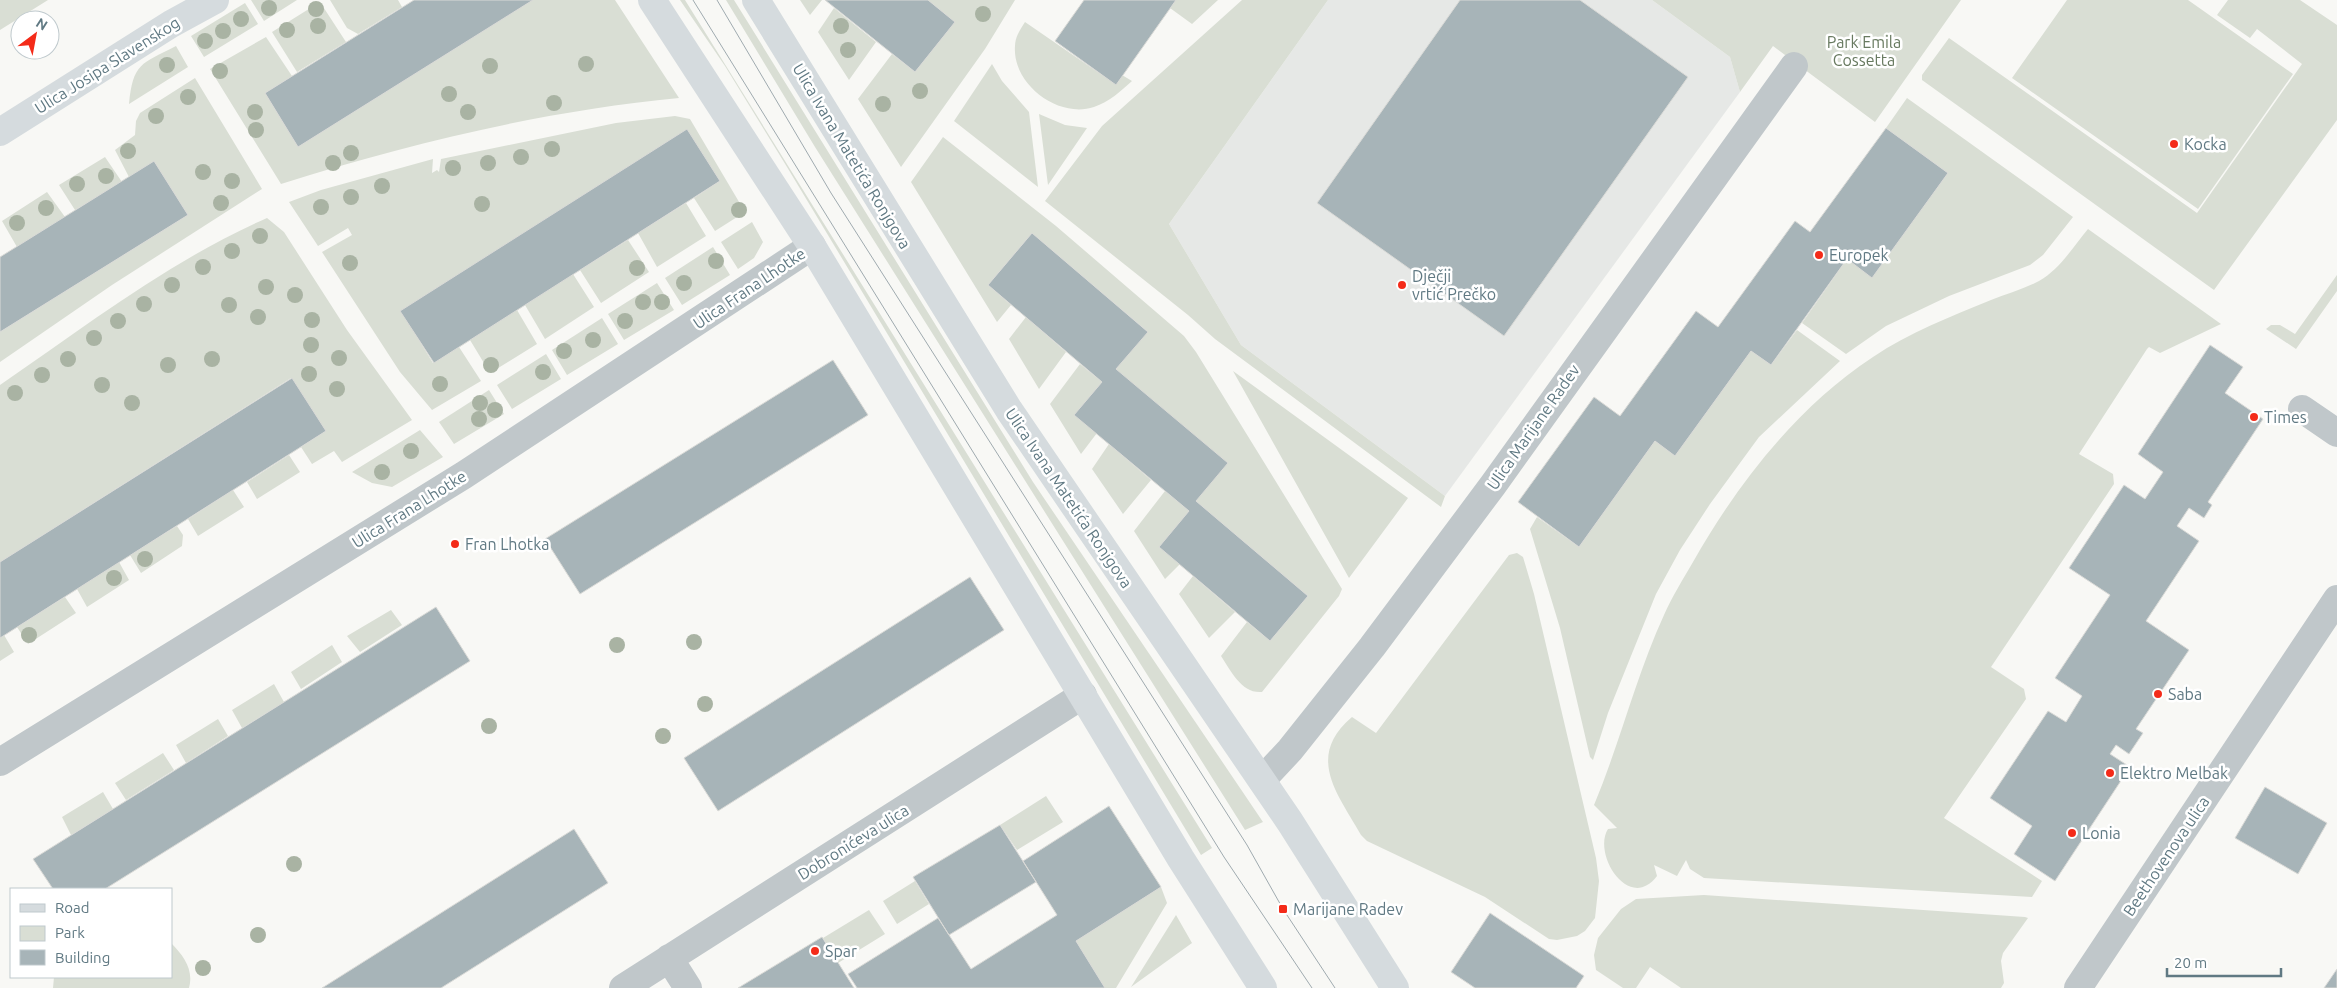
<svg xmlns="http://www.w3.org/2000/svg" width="2337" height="988" viewBox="0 0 2337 988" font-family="Ubuntu,sans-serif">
  <rect width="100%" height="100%" fill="#f8f8f5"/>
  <path fill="#e6e8e6" d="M1328 0H1652L1730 57 1740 92 1445 496 1241 345 1169 224Z"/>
  <path fill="#d9ded4" d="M0 0H48L0 30Z
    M251 0H297L264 21Z
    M330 0H398L402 7 358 34 347 28Z
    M533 0H615L679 98C544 111 410 143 281 184L210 69 266 37 292 76 265 93 298 147Z
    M680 0H685L1212 848 1201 855 787 167 725 66Z
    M726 0H734L1033 482 1263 822 1245 830 815 147Z
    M800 0H822L810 15Z
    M928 0H1015L985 49 901 167 858 99 892 54 915 72 955 22Z
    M1176 0H1218L1192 24 1170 8Z
    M1242 0H1328L1169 224 1241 345 1445 496 1441 507 1215 339 1188 315 1045 201 1102 126Z
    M1652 0H1961L1875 122 1773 46 1740 92 1730 57Z
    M2067 0H2188L2293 74 2198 209 2012 78Z
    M2228 0H2300L2337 25V120L2214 290 1922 80V75L1949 38 2197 213 2302 64 2257 29 2250 38 2217 15Z
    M320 2 346 42 297 72 272 32Z
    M245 3 258 24 204 57 191 36Z
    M834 8 876 42 849 80 818 32Z
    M1025 22 1115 84 1122 75 1132 81C1121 91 1109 102 1094 107 1058 119 1012 84 1015 46 1015 37 1020 30 1025 22Z
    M176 46 188 67 129 104C133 63 141 64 176 46Z
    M992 64 1002 81 1029 112 1038 187 954 121Z
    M195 78 262 189 112 285 0 362V332L188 215 154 161 129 177 115 150 135 135 136 121 140 113Z
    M1907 98 2073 217 2043 255 2030 265 1949 296 1886 326 1846 354 1802 323 1847 259 1872 277 1948 173 1886 128Z
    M1039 114 1065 125 1087 128 1048 185Z
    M675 116 690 119 745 212 715 231 694 198 720 181 687 130 401 311 433 363 459 347 481 381 432 410 400 372 322 252 352 235 348 228 318 246 289 202 321 190 433 159 432 173 437 170 439 172 441 159 616 123Z
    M943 137 1056 226 1184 336 1196 352 1342 589 1339 596 1262 692C1242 694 1231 671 1221 656L1247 622 1270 641 1308 596 1196 501 1116 369 1147 331 1032 233 988 285 1011 305 997 322 911 182Z
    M105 157 122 182 75 210 59 185Z
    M47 192 65 217 17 247 2 221Z
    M686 203 706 236 657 267 638 233Z
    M267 218 284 232 347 330 412 420 342 462 334 451 312 464 301 447 326 431 291 378 0 562V385C86 326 171 260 267 218Z
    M752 222 763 242 754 258 738 269 721 242Z
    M2088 229 2221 324 2160 353 2149 347 2147 349 2079 454 2113 474 2114 484 1991 667 2024 689 2026 699 1944 818 2042 881 2032 897 1704 878 1690 869 1686 860 1677 876 1654 865 1657 876C1629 913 1592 854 1608 829L1617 828 1594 805C1620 743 1636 676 1664 615 1672 597 1683 579 1693 562 1738 483 1796 408 1873 357 1910 332 1950 317 1991 300 2006 294 2024 289 2039 281 2059 270 2074 246 2088 229Z
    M628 240 649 272 601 303 580 270Z
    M713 247 730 275 682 305 665 278Z
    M573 274 594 307 545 339 525 305Z
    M2337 275V291L2296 349 2266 329 2271 325H2280L2295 334Z
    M657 283 674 310 624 340 608 314Z
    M517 310 537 344 490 373 470 340Z
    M1026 317 1066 352 1039 389 1009 339Z
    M602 318 618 344 567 375 552 350Z
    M1797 330 1840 361 1759 437 1710 504 1680 550 1656 594 1608 713 1593 760 1590 757 1560 628 1530 529 1537 517 1579 547 1655 441 1675 456 1751 351 1771 365Z
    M546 354 561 379 512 409 497 385Z
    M1080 364 1102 382 1075 414 1097 433 1081 454 1050 404Z
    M1233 371 1408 498 1349 578Z
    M489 390 504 414 454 444 439 422Z
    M420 430 443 457 392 487 372 483 352 472Z
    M1109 444 1151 480 1123 514 1092 469Z
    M289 455 300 472 257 499 247 482Z
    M233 490 244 507 198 536 188 519Z
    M1165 491 1189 511 1159 547 1180 564 1165 579 1134 531Z
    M177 526 183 535 182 546 141 573 130 555Z
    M1517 553 1523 557 1534 594 1596 858 1599 881 1595 918 1585 931 1577 936 1557 940 1549 939 1485 897 1367 841 1361 835C1338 794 1305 757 1352 717L1376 733 1509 555Z
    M119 562 129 580 87 607 77 589Z
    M1193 576 1235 612 1209 638 1179 594Z
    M65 597 76 613 28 644 17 627Z
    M391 610 402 625 360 652 347 636Z
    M4 635 14 652 0 661V638Z
    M332 645 342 662 301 689 291 672Z
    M274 684 284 702 242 728 232 710Z
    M218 719 228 736 186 763 176 745Z
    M163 753 174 770 126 800 115 783Z
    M103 792 113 809 71 835 62 817Z
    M1046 796 1063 822 1017 850 1000 825Z
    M915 881 929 904 897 924 883 901Z
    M1161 887 1167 903 1116 988H1105L1076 941Z
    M1704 895 2025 917 2028 918 2003 953 2001 961 2004 983 2001 988H1681L1650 967 1636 988H1623L1596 970 1594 955 1598 938 1621 909 1636 899Z
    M869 910 885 934 838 963 823 938Z
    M1176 915 1192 943 1131 987Z
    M171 943C184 956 194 970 189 988H53L54 977H171Z"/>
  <path fill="#a7b4b8" stroke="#dadad7" d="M414 0H533L298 147 265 93Z
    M825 0H928L955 22 915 72Z
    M1084 0H1176L1116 85 1055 41Z
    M1460 0H1580L1688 77 1504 336 1317 203Z
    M1886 128 1948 173 1872 278 1847 259 1771 365 1751 351 1675 456 1655 441 1579 547 1518 502 1594 397 1620 416 1696 311 1718 327 1795 221 1810 232Z
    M687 129 720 181 434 363 400 311Z
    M154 161 188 215 0 332V257Z
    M1032 233 1148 332 1116 369 1228 463 1196 501 1308 596 1270 641 1159 547 1189 511 1074 415 1102 382 988 285Z
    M2210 345 2243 367 2225 393 2263 419 2208 502 2212 505 2204 518 2189 508 2177 526 2199 541 2146 621 2189 650 2136 729 2143 733 2129 754 2116 745 2110 754 2130 767 2055 881 2014 854 2032 826 1990 798 2048 711 2066 722 2082 696 2055 678 2110 595 2069 568 2124 485 2145 499 2163 472 2138 454Z
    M833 360 868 415 580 594 545 539Z
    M292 378 326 431 0 638V562Z
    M970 577 1004 630 718 811 684 758Z
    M436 607 470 661 105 889H53L33 859Z
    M2265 787 2327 823 2298 874 2235 838Z
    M1109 806 1161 887 1076 941 1105 988H857L848 974 938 918 971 969 1057 915 1023 861Z
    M1000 825 1036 882 949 935 913 877Z
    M574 829 608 883 441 988H322Z
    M1490 913 1584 976 1576 988H1475L1451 972Z
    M822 937 854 988H738Z
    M2337 969V988H2324Z"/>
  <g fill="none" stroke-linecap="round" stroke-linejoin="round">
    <path stroke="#c0c7ca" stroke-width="28" d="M2302 409 2337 433
      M0 762 464 475 812 246
      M1262 780 1290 750 1372 647 1493 485 1794 66
      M669 958 688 988
      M623 988 1083 695
      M2078 988 2337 599"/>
    <path stroke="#d5dbde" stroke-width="28" d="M652 0 812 246 1181 859 1263 988
      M756 0 1009 410 1290 822 1395 988
      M0 132 171 24 215 0"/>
    <path stroke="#9faaaf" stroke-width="1" d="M693 0 1224 857 1312 988
      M717 0 831 193 1247 845 1283 909 1335 988"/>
  </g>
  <g fill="#a9b3a3">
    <circle cx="269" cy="8" r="8"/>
    <circle cx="316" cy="9" r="8"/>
    <circle cx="983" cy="14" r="8"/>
    <circle cx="241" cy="19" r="8"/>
    <circle cx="318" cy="26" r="8"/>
    <circle cx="841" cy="26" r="8"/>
    <circle cx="287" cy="30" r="8"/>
    <circle cx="223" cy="31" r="8"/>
    <circle cx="205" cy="41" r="8"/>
    <circle cx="848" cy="50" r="8"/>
    <circle cx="586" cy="64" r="8"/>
    <circle cx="167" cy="65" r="8"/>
    <circle cx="490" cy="66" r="8"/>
    <circle cx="220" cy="71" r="8"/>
    <circle cx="920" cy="91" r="8"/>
    <circle cx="449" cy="94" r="8"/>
    <circle cx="188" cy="97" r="8"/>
    <circle cx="554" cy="103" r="8"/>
    <circle cx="883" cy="104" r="8"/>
    <circle cx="255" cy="112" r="8"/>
    <circle cx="468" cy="112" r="8"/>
    <circle cx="156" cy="116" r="8"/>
    <circle cx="256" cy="130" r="8"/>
    <circle cx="552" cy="149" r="8"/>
    <circle cx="128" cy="151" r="8"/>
    <circle cx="351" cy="153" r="8"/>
    <circle cx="521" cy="157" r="8"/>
    <circle cx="333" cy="163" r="8"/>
    <circle cx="488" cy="163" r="8"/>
    <circle cx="453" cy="168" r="8"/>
    <circle cx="203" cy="172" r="8"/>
    <circle cx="106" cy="176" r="8"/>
    <circle cx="232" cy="181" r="8"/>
    <circle cx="77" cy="184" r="8"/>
    <circle cx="382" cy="186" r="8"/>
    <circle cx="351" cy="197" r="8"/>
    <circle cx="221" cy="203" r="8"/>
    <circle cx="482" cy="204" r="8"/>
    <circle cx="321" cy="207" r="8"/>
    <circle cx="46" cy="208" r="8"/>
    <circle cx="739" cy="210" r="8"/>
    <circle cx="17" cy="223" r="8"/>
    <circle cx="260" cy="236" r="8"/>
    <circle cx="232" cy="251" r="8"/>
    <circle cx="716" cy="261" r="8"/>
    <circle cx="350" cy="263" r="8"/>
    <circle cx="203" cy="267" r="8"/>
    <circle cx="637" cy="268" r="8"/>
    <circle cx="684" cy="283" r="8"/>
    <circle cx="172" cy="285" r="8"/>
    <circle cx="266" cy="287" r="8"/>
    <circle cx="295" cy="295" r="8"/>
    <circle cx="643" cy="302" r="8"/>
    <circle cx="662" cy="302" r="8"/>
    <circle cx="144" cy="304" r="8"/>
    <circle cx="229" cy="305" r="8"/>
    <circle cx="258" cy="317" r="8"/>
    <circle cx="312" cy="320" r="8"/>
    <circle cx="118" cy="321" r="8"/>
    <circle cx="625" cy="321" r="8"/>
    <circle cx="94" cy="338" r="8"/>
    <circle cx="593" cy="340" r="8"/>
    <circle cx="311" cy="345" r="8"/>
    <circle cx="564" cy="351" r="8"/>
    <circle cx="339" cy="358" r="8"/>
    <circle cx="68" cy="359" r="8"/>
    <circle cx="212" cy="359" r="8"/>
    <circle cx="168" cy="365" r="8"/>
    <circle cx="491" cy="365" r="8"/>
    <circle cx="543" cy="372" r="8"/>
    <circle cx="309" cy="374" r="8"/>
    <circle cx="42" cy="375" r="8"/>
    <circle cx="440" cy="384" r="8"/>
    <circle cx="102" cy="385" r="8"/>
    <circle cx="337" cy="389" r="8"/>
    <circle cx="15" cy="393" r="8"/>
    <circle cx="132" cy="403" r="8"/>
    <circle cx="480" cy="403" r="8"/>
    <circle cx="495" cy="410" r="8"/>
    <circle cx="479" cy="419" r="8"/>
    <circle cx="411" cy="451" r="8"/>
    <circle cx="382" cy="472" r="8"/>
    <circle cx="145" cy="559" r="8"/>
    <circle cx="114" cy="578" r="8"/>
    <circle cx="29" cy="635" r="8"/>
    <circle cx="694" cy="642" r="8"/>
    <circle cx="617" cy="645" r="8"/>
    <circle cx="705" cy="704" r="8"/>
    <circle cx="489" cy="726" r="8"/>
    <circle cx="663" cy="736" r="8"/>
    <circle cx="294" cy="864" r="8"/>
    <circle cx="258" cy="935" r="8"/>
    <circle cx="203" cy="968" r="8"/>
  </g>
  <g fill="#f42b19" stroke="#fff" stroke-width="2">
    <circle cx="2174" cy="144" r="5"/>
    <circle cx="1819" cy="255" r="5"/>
    <circle cx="1402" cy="285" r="5"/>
    <circle cx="2254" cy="417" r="5"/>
    <circle cx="455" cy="544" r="5"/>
    <circle cx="2158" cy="694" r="5"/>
    <circle cx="2110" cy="773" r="5"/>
    <circle cx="2072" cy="833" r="5"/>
    <rect x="1278" y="904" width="10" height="10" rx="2.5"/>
    <circle cx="815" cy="951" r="5"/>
  </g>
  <g text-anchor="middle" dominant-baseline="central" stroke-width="5" stroke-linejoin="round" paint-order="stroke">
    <g font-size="16" fill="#687a60" stroke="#fff">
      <text x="1864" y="42">Park Emila<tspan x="1864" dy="18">Cossetta</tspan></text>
    </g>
    <g font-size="16" fill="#607983" stroke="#fff">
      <text transform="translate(107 65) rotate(-32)">Ulica Josipa Slavenskog</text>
      <text transform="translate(852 156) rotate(59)">Ulica Ivana Matetića Ronjgova</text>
      <text transform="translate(749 288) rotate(-34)">Ulica Frana Lhotke</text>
      <text transform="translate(1533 427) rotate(-55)">Ulica Marijane Radev</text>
      <text transform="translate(1069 498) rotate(56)">Ulica Ivana Matetića Ronjgova</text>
      <text transform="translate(409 509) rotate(-32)">Ulica Frana Lhotke</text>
      <text transform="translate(853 842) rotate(-32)">Dobronićeva ulica</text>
      <text transform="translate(2166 856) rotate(-56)">Beethovenova ulica</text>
    </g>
    <g font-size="16" fill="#607983" stroke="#fff" text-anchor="start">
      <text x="2184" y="144">Kocka</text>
      <text x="1829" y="255">Europek</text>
      <text x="1412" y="276">Dječji<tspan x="1412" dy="18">vrtić Prečko</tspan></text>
      <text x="2264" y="417">Times</text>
      <text x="465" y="544">Fran Lhotka</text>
      <text x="2168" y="694">Saba</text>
      <text x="2120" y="773">Elektro Melbak</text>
      <text x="2082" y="833">Lonia</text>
      <text x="1293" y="909">Marijane Radev</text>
      <text x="825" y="951">Spar</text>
    </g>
  </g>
  <rect x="10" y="888" width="162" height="90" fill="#ffffff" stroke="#bfc9cd"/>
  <rect x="20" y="904" width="25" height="8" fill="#d5dbde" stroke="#bfc9cd"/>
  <text x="55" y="913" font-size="15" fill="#607983">Road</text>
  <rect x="20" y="926" width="25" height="15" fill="#d9ded4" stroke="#bfc9cd"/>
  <text x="55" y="938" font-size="15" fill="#607983">Park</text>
  <rect x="20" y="950" width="25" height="15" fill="#a7b4b8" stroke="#bfc9cd"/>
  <text x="55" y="963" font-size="15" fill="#607983">Building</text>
  <g transform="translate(35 35) rotate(32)"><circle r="24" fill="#ffffff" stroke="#bfc9cd"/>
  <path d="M0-4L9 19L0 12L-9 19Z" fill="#f42b19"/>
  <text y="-8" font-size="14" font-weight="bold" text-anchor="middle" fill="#607983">N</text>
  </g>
  <path d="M2167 968v8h114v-8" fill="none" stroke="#607983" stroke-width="2.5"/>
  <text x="2174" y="968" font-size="15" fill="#607983" stroke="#ffffff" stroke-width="4" paint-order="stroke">20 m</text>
</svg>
